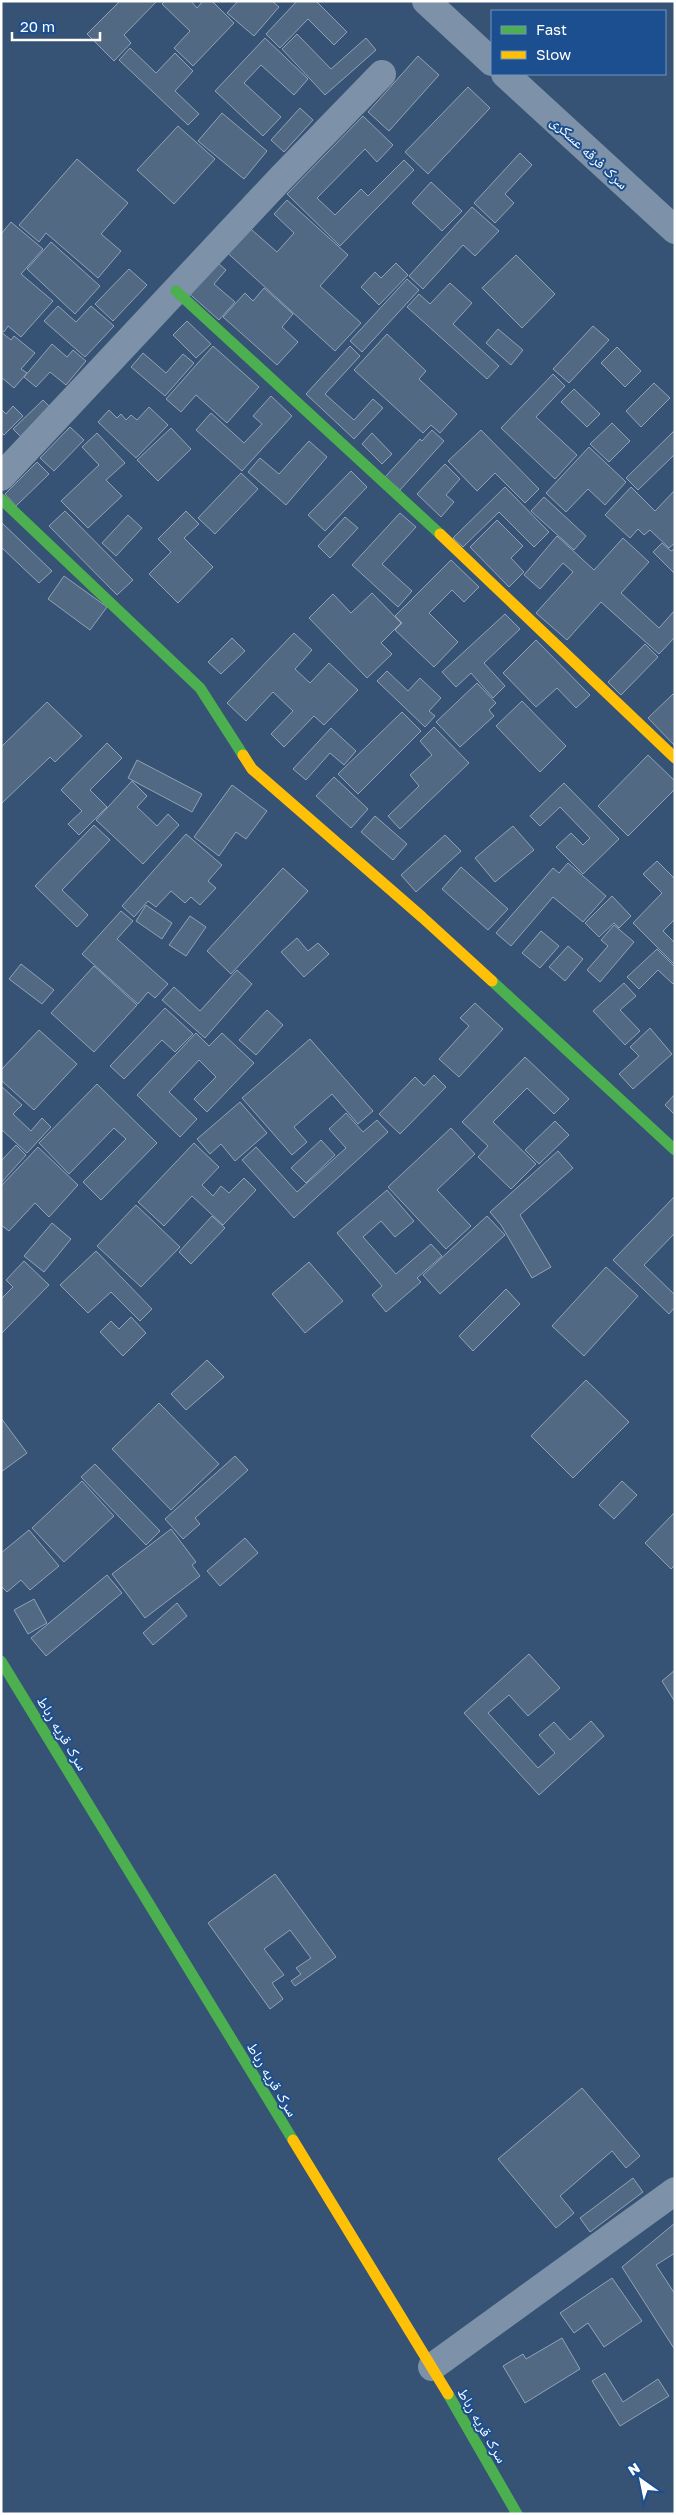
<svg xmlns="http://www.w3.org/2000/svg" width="676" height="2515" viewBox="0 0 676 2515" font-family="'Golos Text','Noto Naskh Arabic',sans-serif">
  <rect width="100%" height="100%" fill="#365274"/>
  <path fill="#526984" stroke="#92a2b6" d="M120 1H157L124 35 131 43 114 61 87 34Z
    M165 1H191L197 8 203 1H212L234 23 193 66 174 48 190 31 162 4Z
    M238 1H272L279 7 254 36 227 13Z
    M297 1H316L347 32 334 45 308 19 280 48 266 34Z
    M297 34 331 69 366 38 376 50 325 95 282 49Z
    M265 38 308 79 294 95 261 65 244 83 281 117 263 136 215 91Z
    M130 48 156 73 175 53 193 71 175 91 199 114 188 125 119 60Z
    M418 56 439 75 389 131 368 112Z
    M468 87 490 108 428 174 405 152Z
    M300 108 313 120 284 152 271 140Z
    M222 113 267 151 244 179 198 141Z
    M363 116 393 145 377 162 365 149 317 198 335 215 361 189 368 196 404 160 414 170 340 246 287 194Z
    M178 126 215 159 174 204 137 170Z
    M520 153 532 165 505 194 514 203 495 223 474 203Z
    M77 159 128 203 101 234 121 251 98 278 46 233 39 242 19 225Z
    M431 182 462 211 442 231 412 203Z
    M287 200 348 255 320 286 361 323 335 351 221 247 244 223 277 252 294 233 274 214Z
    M472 207 499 231 475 256 463 245 423 289 409 276Z
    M11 222 43 249 21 274 53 301 21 337 8 326 4 332 1 330V234Z
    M51 242 100 286 75 314 27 269Z
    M516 255 555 294 522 328 482 288Z
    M212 258 226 270 214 284 235 302 219 320 184 289Z
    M396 263 408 275 379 305 361 287 375 272 381 278Z
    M129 269 147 285 113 321 95 304Z
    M407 279 419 290 362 352 350 341Z
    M450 283 472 303 453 324 499 366 487 379 407 307 419 294 430 304Z
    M264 288 293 314 282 327 298 342 277 365 223 317 245 293 253 301Z
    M58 306 76 322 91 306 114 326 85 357 44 321Z
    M187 321 211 344 196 358 173 335Z
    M593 326 609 340 569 383 553 369Z
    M498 329 523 350 511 365 486 343Z
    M1 332 11 340 14 336 35 353 21 369 27 373 14 388 1 377Z
    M387 334 426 371 419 379 457 414 440 433 431 425 423 433 354 370Z
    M52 344 67 357 73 350 86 361 66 385 50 372 36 387 24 377Z
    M213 346 259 387 227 423 196 395 181 412 166 399Z
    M350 346 360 356 325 394 354 420 373 399 383 408 354 439 306 394Z
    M617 347 641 371 625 387 601 363Z
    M143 353 166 373 183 354 194 363 165 396 131 367Z
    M553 374 565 386 536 417 577 455 555 479 501 428Z
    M654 383 670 398 641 427 626 411Z
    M574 389 600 414 587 427 561 402Z
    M271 396 292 416 242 471 196 430 211 413 244 443 262 424 253 416Z
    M43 400 54 411 24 440 13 429Z
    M13 406 23 416 4 435 1 433V409L6 414Z
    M149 407 168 425 136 458 98 422 109 410 117 418 121 414 126 420 131 415 137 420Z
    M612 423 630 441 609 462 590 444Z
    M70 427 84 440 54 471 40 458Z
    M171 428 191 449 158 481 137 460Z
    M432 430 444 441 400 490 385 477 420 439 422 441Z
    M481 430 539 489 525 503 495 473 477 491 448 461Z
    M675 430V454L638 490 626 478Z
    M97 433 125 463 106 480 122 496 88 528 61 501 99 465 82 447Z
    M372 433 392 454 382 464 362 444Z
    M309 441 327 457 286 505 248 472 260 458 279 474Z
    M589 447 626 482 605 505 588 489 566 512 546 493Z
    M37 462 49 474 16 506 5 494Z
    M445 464 460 479 446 495 454 502 441 517 417 494Z
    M351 471 367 487 325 531 308 515Z
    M241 473 258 489 215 534 198 518Z
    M505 487 549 532 534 547 499 512 463 547 453 538Z
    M631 487 655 511 675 490V543L669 548 650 530 644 535 638 529 630 538 605 515Z
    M544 497 586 536 574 550 531 511Z
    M65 511 133 580 117 595 49 526Z
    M186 511 199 524 184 538 213 567 178 603 149 574 171 552 158 539Z
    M400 513 416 527 382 564 412 591 398 607 352 565Z
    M128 515 142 528 116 556 102 543Z
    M345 517 358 528 330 558 318 546Z
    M497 520 523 546 511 558 524 572 509 587 470 547Z
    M1 522 52 571 39 583 1 547Z
    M557 536 594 570 623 538 649 562 621 593 659 628 675 610V637L659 654 601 602 567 640 536 613 573 572 563 563 540 589 524 575Z
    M662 543 671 551 675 549V574L653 552Z
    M451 560 479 587 464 602 452 590 429 613 458 642 434 667 395 630 402 623 395 616Z
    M64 576 107 607 90 630 48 599Z
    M372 593 401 623 381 643 392 654 367 678 309 618 333 594 351 613Z
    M505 614 520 629 484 663 505 686 493 698 471 673 456 687 442 672Z
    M294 633 312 650 295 669 310 683 329 663 358 690 324 725 314 716 284 747 271 734 293 711 273 692 246 721 227 703Z
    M232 638 245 651 221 674 208 662Z
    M536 640 590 695 576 708 557 688 536 707 503 673Z
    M645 644 658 657 621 695 608 682Z
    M387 671 408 691 420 678 441 698 429 711 435 716 425 727 377 681Z
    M477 683 496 703 489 710 494 716 460 747 436 722Z
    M673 694 675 696V746L648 718Z
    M522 701 566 746 540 772 496 726Z
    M47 702 82 736 55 762 50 757 1 804V747Z
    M402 712 421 731 358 794 338 774Z
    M434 727 469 763 400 829 388 816 419 786 410 775 432 755 420 741Z
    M331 728 356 751 344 765 330 753 306 780 293 769Z
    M107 743 122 758 90 790 107 807 79 835 68 824 82 811 61 790Z
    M648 755 675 781V789L628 836 598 806Z
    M137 760 202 794 192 812 128 778Z
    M334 777 368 809 351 828 316 796Z
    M132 781 147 796 137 807 157 826 168 814 179 825 143 864 96 820Z
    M564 783 619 839 583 874 556 847 571 833 583 845 590 838 560 807 540 826 530 816Z
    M232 785 267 811 246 839 236 832 219 856 194 837Z
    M375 816 407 844 393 860 361 832Z
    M94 825 110 840 62 890 88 915 77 927 35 886Z
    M513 826 534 850 495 882 475 858Z
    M186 834 222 865 208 881 216 888 200 905 191 897 185 903 171 891 156 907 148 901 134 917 122 906Z
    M445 835 461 851 416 892 401 875Z
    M657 861 675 879V919L663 931 675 943V965L633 923 662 893 643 874Z
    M568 863 606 896 583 922 553 897 511 946 496 933 553 868 559 873Z
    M461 867 508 909 488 930 442 889Z
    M283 868 308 891 231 974 207 951Z
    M612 896 631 916 619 928 614 923 599 937 585 923Z
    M146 905 172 923 162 939 136 921Z
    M121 911 133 921 117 939 168 984 155 998 148 992 138 1004 82 954Z
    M190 916 206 927 186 956 169 945Z
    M614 925 634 942 600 982 587 970 608 946 601 940Z
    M541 931 559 946 540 968 522 953Z
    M297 938 308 951 318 943 329 954 304 977 281 952Z
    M568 946 583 959 565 981 549 967Z
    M657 949 675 967V982L673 984 658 970 639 989 627 977Z
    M21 964 54 990 42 1004 9 979Z
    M94 966 137 1005 94 1052 51 1013Z
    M237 970 252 984 205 1038 162 1000 174 987 200 1011Z
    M624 983 636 996 620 1010 640 1031 625 1045 593 1011Z
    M475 1003 503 1029 459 1077 439 1059 469 1026 460 1018Z
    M165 1008 193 1034 175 1052 162 1040 124 1079 110 1066Z
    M267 1010 283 1025 256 1055 239 1040Z
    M650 1028 672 1054 633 1089 619 1074 639 1056 630 1047Z
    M39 1030 77 1064 34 1110 1 1080V1070Z
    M196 1033 209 1046 222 1033 254 1063 207 1112 194 1099 216 1077 199 1060 169 1092 197 1119 180 1137 137 1095Z
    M310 1039 373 1111 358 1124 332 1094 294 1127 307 1142 292 1155 242 1098Z
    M525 1057 569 1099 554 1114 527 1088 493 1122 536 1164 511 1189 478 1157 488 1146 462 1122Z
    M434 1075 446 1087 400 1134 379 1114 415 1077 424 1086Z
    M97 1084 157 1143 101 1200 83 1182 126 1139 114 1128 69 1174 39 1143Z
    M1 1086 22 1105 13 1114 31 1131 42 1118 51 1127 27 1153 1 1129Z
    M675 1094V1115L665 1105Z
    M240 1102 267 1133 235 1161 221 1144 210 1154 197 1139Z
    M346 1113 363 1132 377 1120 388 1132 294 1218 242 1160 256 1147 297 1192 346 1148 329 1129Z
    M555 1121 569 1135 539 1164 525 1150Z
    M451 1128 475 1154 437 1190 471 1226 446 1249 388 1187Z
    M321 1140 335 1155 306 1183 291 1168Z
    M194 1143 219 1167 202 1185 213 1196 221 1186 229 1193 244 1178 256 1190 223 1225 192 1196 164 1226 138 1202Z
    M16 1145 26 1155 1 1183V1161Z
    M38 1147 78 1185 49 1217 35 1203 9 1231 1 1225V1186Z
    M558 1151 573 1168 520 1215 551 1267 532 1278 501 1225 490 1212Z
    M387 1190 414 1221 395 1237 381 1221 363 1237 396 1274 431 1244 442 1256 417 1278 421 1282 386 1312 372 1295 382 1286 337 1233Z
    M675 1196V1233L644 1265 675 1295V1307L669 1314 613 1260Z
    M136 1205 180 1247 141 1287 97 1246Z
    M212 1216 225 1228 191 1264 179 1252Z
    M487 1216 505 1235 440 1294 423 1275Z
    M52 1223 71 1239 44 1272 24 1256Z
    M96 1251 152 1309 140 1321 111 1292 88 1313 60 1285Z
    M24 1261 49 1285 1 1334V1299L13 1287 6 1280Z
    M309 1262 343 1301 305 1333 272 1294Z
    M606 1267 638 1296 584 1356 552 1326Z
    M506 1289 520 1304 473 1351 459 1336Z
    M131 1317 146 1333 123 1356 100 1332 111 1321 119 1329Z
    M207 1360 224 1377 186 1410 171 1394Z
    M586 1380 629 1422 573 1478 531 1436Z
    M159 1403 219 1464 171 1510 112 1449Z
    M1 1418 27 1453 1 1472Z
    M235 1456 248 1470 195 1518 200 1524 183 1539 165 1519Z
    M95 1464 160 1531 146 1545 81 1477Z
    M82 1481 114 1516 64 1562 32 1528Z
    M622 1481 637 1495 614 1519 599 1505Z
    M675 1512V1565L671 1569 645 1543Z
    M171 1529 196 1562 192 1565 200 1576 145 1618 112 1574Z
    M29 1530 59 1566 30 1590 21 1580 7 1592 1 1586V1553Z
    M245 1538 258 1553 220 1586 207 1571Z
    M107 1575 122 1593 46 1656 31 1638Z
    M34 1599 47 1623 28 1634 14 1610Z
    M177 1603 187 1616 153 1645 143 1633Z
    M529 1654 560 1688 528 1716 509 1695 488 1713 538 1768 555 1753 539 1735 554 1722 570 1740 591 1721 604 1736 539 1795 464 1713Z
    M675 1670V1702L662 1681Z
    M275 1874 336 1957 295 1986 291 1981 301 1974 296 1968 311 1958 290 1930 264 1949 284 1975 272 1983 283 1999 270 2009 208 1923Z
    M582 2088 640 2156 626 2168 612 2151 560 2196 574 2213 556 2228 498 2159Z
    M633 2178 643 2192 590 2232 580 2218Z
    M675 2223V2253L656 2265 675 2294V2350L622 2267Z
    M612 2278 642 2321 604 2347 588 2323 574 2333 560 2313Z
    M562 2338 580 2369 525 2403 503 2366 523 2354 526 2359Z
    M605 2373 623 2402 658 2379 669 2396 620 2426 592 2381Z"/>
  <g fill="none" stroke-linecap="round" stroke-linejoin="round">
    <path stroke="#7d92a8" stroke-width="28" d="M426 1 492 62
      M505 74 675 230
      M1 477 282 177 382 74
      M432 2367 675 2191"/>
    <path stroke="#4caf50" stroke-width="11" d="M176 291 440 534
      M1 499 200 688 243 755
      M492 981 675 1150
      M1 1661 293 2140
      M448 2394 517 2514"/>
    <path stroke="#ffc107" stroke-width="11" d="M440 534 675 758
      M243 755 252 769 422 917 492 981
      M293 2140 448 2394"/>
  </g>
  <g text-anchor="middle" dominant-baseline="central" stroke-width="4" stroke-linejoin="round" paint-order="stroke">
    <g font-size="15" fill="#fff" stroke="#1b4f8f">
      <text transform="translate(590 152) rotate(43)">سرک فرقه عسکری</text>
      <text transform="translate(63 1733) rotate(59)">سرک قریه رباط</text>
      <text transform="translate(273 2079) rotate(59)">سرک قریه رباط</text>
      <text transform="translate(483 2425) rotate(60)">سرک قریه رباط</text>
    </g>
  </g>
  <rect width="676" height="2515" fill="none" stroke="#ffffff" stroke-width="5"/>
  <rect x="491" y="10" width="175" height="65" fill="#1b4f8f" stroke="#7695bc"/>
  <rect x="501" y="26" width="25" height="8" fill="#4caf50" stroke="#7695bc"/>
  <text x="536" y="35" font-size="15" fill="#ffffff">Fast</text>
  <rect x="501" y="51" width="25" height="8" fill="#ffc107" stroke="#7695bc"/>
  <text x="536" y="60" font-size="15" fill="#ffffff">Slow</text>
  <g transform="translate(641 2480) rotate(327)" stroke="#1b4f8f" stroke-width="4" paint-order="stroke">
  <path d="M0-4L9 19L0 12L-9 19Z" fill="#ffffff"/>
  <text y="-8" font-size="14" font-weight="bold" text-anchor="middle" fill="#ffffff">N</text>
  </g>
  <path d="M12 32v8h88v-8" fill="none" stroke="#ffffff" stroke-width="2.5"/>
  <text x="20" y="32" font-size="15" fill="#ffffff" stroke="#1b4f8f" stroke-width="4" paint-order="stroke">20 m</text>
</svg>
